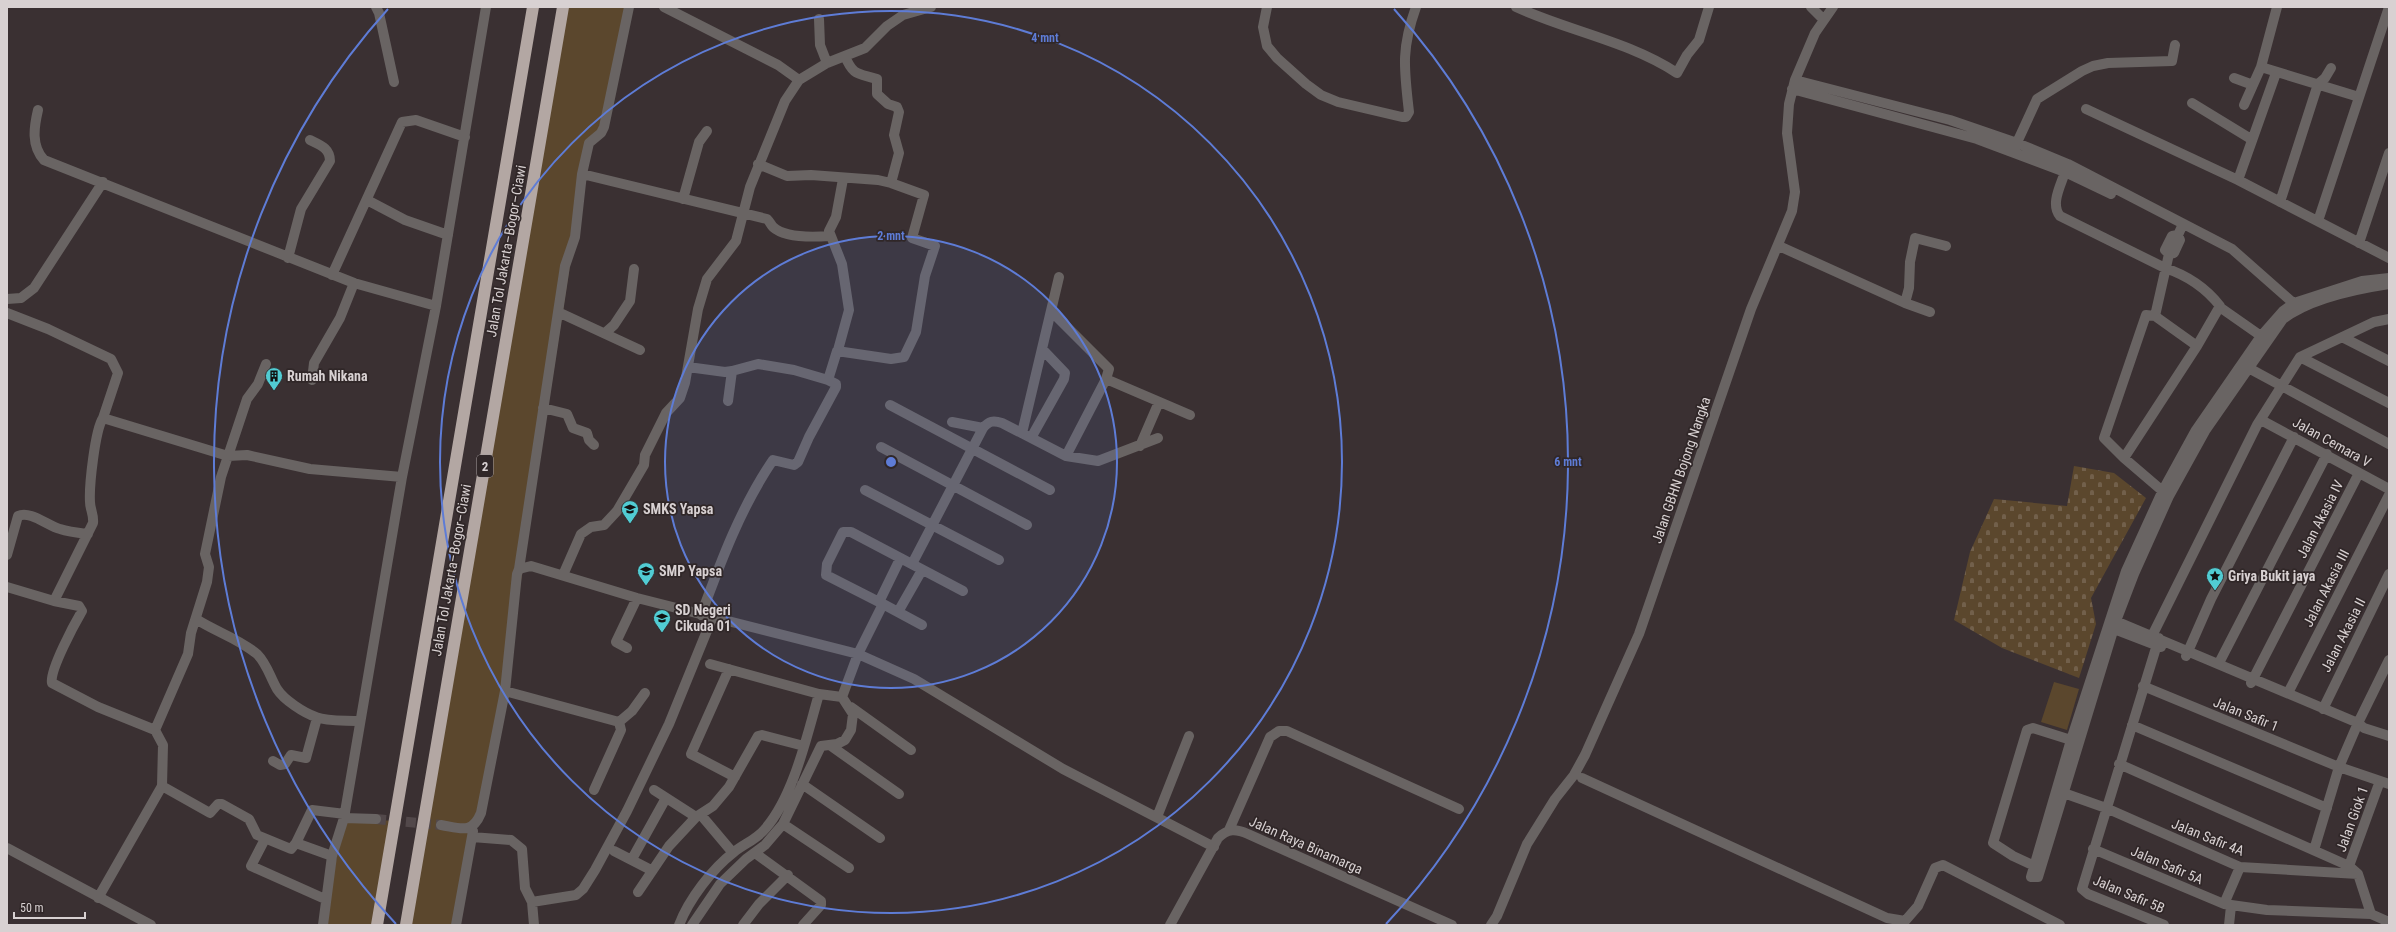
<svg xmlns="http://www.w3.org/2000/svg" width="2396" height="932" viewBox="0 0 2396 932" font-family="'Roboto Condensed',sans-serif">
  <defs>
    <pattern id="cemetery-stones" width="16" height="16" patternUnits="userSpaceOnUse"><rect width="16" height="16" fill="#5b472d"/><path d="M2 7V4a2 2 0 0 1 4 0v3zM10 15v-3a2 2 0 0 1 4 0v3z" fill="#72604b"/></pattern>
  </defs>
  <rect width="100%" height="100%" fill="#3a3032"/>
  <path fill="#5b472d" d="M563 7H629L604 127 589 143 508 665 456 925H406Z
    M2054 682 2079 689 2067 730 2041 722Z
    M344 818 395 821 377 925H324Z"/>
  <path fill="url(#cemetery-stones)" d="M2074 466 2114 473 2146 498 2091 598 2096 624 2079 678 2002 648 1954 620 1970 552 1994 499 2067 506Z"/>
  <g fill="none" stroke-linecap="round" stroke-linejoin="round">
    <path stroke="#52484a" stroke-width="10" stroke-dasharray="10 5" stroke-linecap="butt" d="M376 819 441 825"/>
    <path stroke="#696463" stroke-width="10" d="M376 7 379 13 394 82
      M664 7 778 65 799 80
      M1267 7 1263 27 1267 46 1277 58 1306 84 1321 95 1338 102 1402 117H1406L1409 112C1404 68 1401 49 1416 7
      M1516 7C1568 31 1628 41 1677 73L1687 55 1699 40 1709 7
      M1811 7 1823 19
      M819 19 820 45 827 63
      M845 56C853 76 858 73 877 79V94L888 104 897 107 899 112 894 135 899 153 891 183
      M2261 67 2359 97
      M2234 78 2253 85
      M1795 80 1950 120 2017 143 2068 164 2232 249 2299 308
      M1792 89 1977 139 2065 172 2111 194
      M2192 103 2251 139
      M2244 105 2261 67 2277 7
      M2086 109 2238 180 2389 258
      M38 110C34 127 31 146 44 160L354 283 436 306
      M2014 149 2037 99 2082 71 2093 66 2108 63 2172 61 2175 45
      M2065 172C2061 185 2050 204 2060 216L2165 268C2186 275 2206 288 2220 306L2197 346 2124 458 2166 494
      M582 174 589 143 601 133 604 127 629 7
      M2238 180 2276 73
      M683 199 699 142 707 131
      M367 200 405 220 448 235
      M2280 202 2318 84 2325 78 2331 68
      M2318 221 2389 7
      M2183 224 2178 235 2172 236 2165 250 2169 254 2155 316 2197 346
      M2359 243 2389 153
      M1779 246 1905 303 1930 312
      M2169 254 2174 253 2180 240 2178 235
      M288 258 301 209 330 161C330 148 320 145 310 140
      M332 275 402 122 416 120 465 137
      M2389 278 2362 281 2294 303 2283 311 2261 336 2196 430 2162 492 2126 571 2071 740 2031 877H2038L2116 621 2134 574 2169 496 2205 431 2283 319C2309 299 2356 289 2389 284
      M7 299 21 298 34 288 103 182
      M1905 303 1909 288 1910 262 1915 238 1946 246
      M2221 308 2261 336
      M558 312 640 350
      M7 313 48 329 111 359 118 373 103 418
      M605 333 614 325 630 301 634 269
      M2342 337 2389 361
      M838 350 849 310 842 264 829 231 836 217 843 179
      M2300 357 2389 403
      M2243 365 2389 444
      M688 367 725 372 732 371 728 401
      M732 371 758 364 794 370 828 380
      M1106 379 1190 415
      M312 380 314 363 340 318 354 283
      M890 405 1050 490
      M543 408 567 414 573 428 587 433 589 440 594 445
      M2261 420 2389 489
      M952 422 983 428
      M1022 433 1059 277
      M1031 438 1064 379 1065 373 1043 350
      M1140 446 1159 402
      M881 447 1027 525
      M1066 456 1098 461 1158 438
      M2124 458 2104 438 2146 315 2155 316
      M865 490 999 560
      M7 555 18 516C30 510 48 526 60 529 69 532 79 533 88 534
      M912 564 983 428C989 421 993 420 1002 423L1066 456 1106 379 1109 369 1052 312
      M519 569 565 266 575 237 582 174 767 219C770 222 771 225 773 227 785 238 815 237 829 236
      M563 575 581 534 591 527 604 525 617 511 644 465 645 455 666 413 680 398 685 383 698 309 707 279 736 241 750 187 785 101 799 80 827 63 865 48 887 26 903 15 931 7
      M7 587 54 601 93 523C94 515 90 509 90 502 89 486 95 430 103 418L228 456 247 455 310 469 402 477
      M54 601 79 606 82 611C75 623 49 671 52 683L98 707 155 730 163 745 162 786 98 898
      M879 602 900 559
      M883 604 922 625
      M898 612 922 570
      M701 615C721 561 741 507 773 460L794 465 798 462 809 437 836 387V384L828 380 837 351 891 359 904 357 916 332 925 276 935 246 912 238 924 195 891 183 878 180 811 175 787 176 758 164
      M196 619C216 632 238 638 257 654 267 664 270 677 277 689 284 700 304 713 316 717 328 722 346 720 359 721
      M2111 619 2358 723 2364 728 2389 736
      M2109 627 2161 647
      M2152 636 2257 425 2300 357 2374 322 2389 319
      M2159 638 2082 889 2088 894 2164 925
      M627 648 616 642 637 598
      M2186 656 2211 599 2294 437
      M2219 663 2327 454
      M710 664 819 694 842 697 858 654 883 604 826 575 827 564 843 532H851L963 591
      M729 669 691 754 735 777
      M2251 683 2359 473
      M2143 686 2339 767 2389 784
      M505 691 619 722 621 730 594 790
      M2288 693 2389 495
      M851 707 911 750
      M2323 709 2389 574
      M619 722 632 711 645 693
      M2132 725 2327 808
      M155 730 188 654 191 633 207 582 209 567 205 554 221 477 247 399 258 384 266 364
      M831 746 899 794
      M273 761 280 765 285 764 291 755 306 758 317 718
      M2119 764 2349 866 2358 874 2371 914 2389 922
      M1582 778 1887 918 1905 921 1918 906 1935 868 1943 865 2060 925
      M802 784 880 838
      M162 786 210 813 218 804H222L249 819 257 835 291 849 296 843 332 856
      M654 790 696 817
      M2058 791 2106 808 2240 867 2358 874
      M701 815 733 853
      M1157 817 1189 736
      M344 818 376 819
      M783 824 849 868
      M441 825C460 828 472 835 481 813L505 691 517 574 519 569 531 566 637 598 858 654 914 679 1063 769 1214 847
      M1229 830 1270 737 1279 731H1287L1459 809
      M472 837 511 840 522 849 525 888 532 902 534 925
      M265 839 251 866 325 899
      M296 843 312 810 345 814
      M7 848 151 925
      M2093 849 2224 904 2267 910 2371 914
      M2314 850 2339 767 2358 723 2389 660
      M614 851 651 870
      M755 853 821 901V905L803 925
      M632 859 666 798
      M2349 866 2380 781
      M2039 868 2013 856 1993 843 2027 730 2033 728 2071 740
      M638 892 669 846 696 817 713 806 729 787 758 736 762 735 804 746
      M532 902 576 895 583 889 595 870 627 811 669 724 713 616
      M2224 904 2240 867
      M323 925 332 856 344 818 402 477 436 306 486 7
      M456 925 473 831
      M679 925C689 899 712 869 734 852 744 844 757 839 765 829 794 796 807 735 819 694
      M692 925 720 884 746 859 765 845 783 824 821 746 837 744 845 740 851 730 853 714 842 697
      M743 925 759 904 788 875
      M1170 925 1218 838C1228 828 1236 829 1248 834L1452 925
      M1491 925 1497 916 1527 844 1555 799 1574 775 1585 755 1639 634 1751 309 1792 211 1795 192 1787 133 1789 104 1795 80 1815 33 1833 7
      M2229 925 2231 906"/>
    <path stroke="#b3a7a3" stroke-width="12" d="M377 925 533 7
      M406 925 563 7"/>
  </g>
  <circle cx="891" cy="462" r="226" fill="#5e7cd6" fill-opacity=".12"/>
  <g fill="none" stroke="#5e7cd6" stroke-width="2">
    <circle cx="891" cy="462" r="226"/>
    <circle cx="891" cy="462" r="451"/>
    <path d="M396 924A677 677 0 0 1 388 9M1394 9A677 677 0 0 1 1386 924"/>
  </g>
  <defs>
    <g id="building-pin" transform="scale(0.9)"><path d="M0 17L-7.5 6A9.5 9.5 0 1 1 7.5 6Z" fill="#51ccd3" stroke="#302728"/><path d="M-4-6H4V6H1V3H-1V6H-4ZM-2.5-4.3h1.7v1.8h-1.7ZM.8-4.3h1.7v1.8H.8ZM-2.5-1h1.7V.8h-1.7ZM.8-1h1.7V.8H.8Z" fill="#111"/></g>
    <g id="school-pin" transform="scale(0.9)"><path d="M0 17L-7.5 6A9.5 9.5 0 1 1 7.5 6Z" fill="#51ccd3" stroke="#302728"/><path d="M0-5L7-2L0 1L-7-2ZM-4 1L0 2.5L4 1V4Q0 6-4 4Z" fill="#111"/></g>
    <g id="sight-pin" transform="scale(0.9)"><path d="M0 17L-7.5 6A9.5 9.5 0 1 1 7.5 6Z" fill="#51ccd3" stroke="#302728"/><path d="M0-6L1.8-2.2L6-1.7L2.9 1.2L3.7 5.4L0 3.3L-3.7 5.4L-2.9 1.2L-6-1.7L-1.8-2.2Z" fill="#111"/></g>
  </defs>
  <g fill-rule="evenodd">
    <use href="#building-pin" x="274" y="376"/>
    <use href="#school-pin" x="630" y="509"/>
    <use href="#school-pin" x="646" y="571"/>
    <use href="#sight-pin" x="2215" y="576"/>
    <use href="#school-pin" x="662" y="618"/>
  </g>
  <g text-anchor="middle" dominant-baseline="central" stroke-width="3.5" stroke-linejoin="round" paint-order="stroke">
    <rect fill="#302728" stroke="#a69e9f" stroke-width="1" x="477" y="455" width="16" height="22" rx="3"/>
    <g font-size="13" font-weight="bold" fill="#d8d1d2">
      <text x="485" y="466">2</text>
    </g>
    <g font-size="14" fill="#d8d1d2" stroke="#302728">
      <text transform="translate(506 251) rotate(-80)">Jalan Tol Jakarta–Bogor–Ciawi</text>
      <text transform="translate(2332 442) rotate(29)">Jalan Cemara V</text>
      <text transform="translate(1681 470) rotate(-71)">Jalan GBHN Bojong Nangka</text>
      <text transform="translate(2320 519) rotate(-63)">Jalan Akasia IV</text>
      <text transform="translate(451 570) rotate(-80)">Jalan Tol Jakarta–Bogor–Ciawi</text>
      <text transform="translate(2326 588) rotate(-63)">Jalan Akasia III</text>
      <text transform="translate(2343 635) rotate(-63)">Jalan Akasia II</text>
      <text transform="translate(2246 714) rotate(22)">Jalan Safir 1</text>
      <text transform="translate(2352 819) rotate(-70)">Jalan Giok 1</text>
      <text transform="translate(2208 837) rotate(22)">Jalan Safir 4A</text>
      <text transform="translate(1306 845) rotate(24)">Jalan Raya Binamarga</text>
      <text transform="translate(2167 865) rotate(23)">Jalan Safir 5A</text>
      <text transform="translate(2129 894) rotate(23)">Jalan Safir 5B</text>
    </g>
    <g font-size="14" font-weight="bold" fill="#d8d1d2" stroke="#302728" text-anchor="start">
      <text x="287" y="376">Rumah Nikana</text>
      <text x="643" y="509">SMKS Yapsa</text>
      <text x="659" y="571">SMP Yapsa</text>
      <text x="2228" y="576">Griya Bukit jaya</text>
      <text x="675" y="610">SD Negeri<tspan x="675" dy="16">Cikuda 01</tspan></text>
    </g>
  </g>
  <circle cx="891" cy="462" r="6" fill="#5e7cd6" stroke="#302728" stroke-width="2"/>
  <g font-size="12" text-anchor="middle" font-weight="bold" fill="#5e7cd6" stroke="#302728" stroke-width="3.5" stroke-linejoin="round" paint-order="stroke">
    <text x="1045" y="42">4 mnt</text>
    <text x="891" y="240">2 mnt</text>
    <text x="1568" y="466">6 mnt</text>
  </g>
  <rect width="2396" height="932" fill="none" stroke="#d8d1d2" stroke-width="16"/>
  <path d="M14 912v6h71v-6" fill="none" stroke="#d8d1d2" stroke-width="2"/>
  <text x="20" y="912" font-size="12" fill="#d8d1d2" stroke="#302728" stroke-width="3" paint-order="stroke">50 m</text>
</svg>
